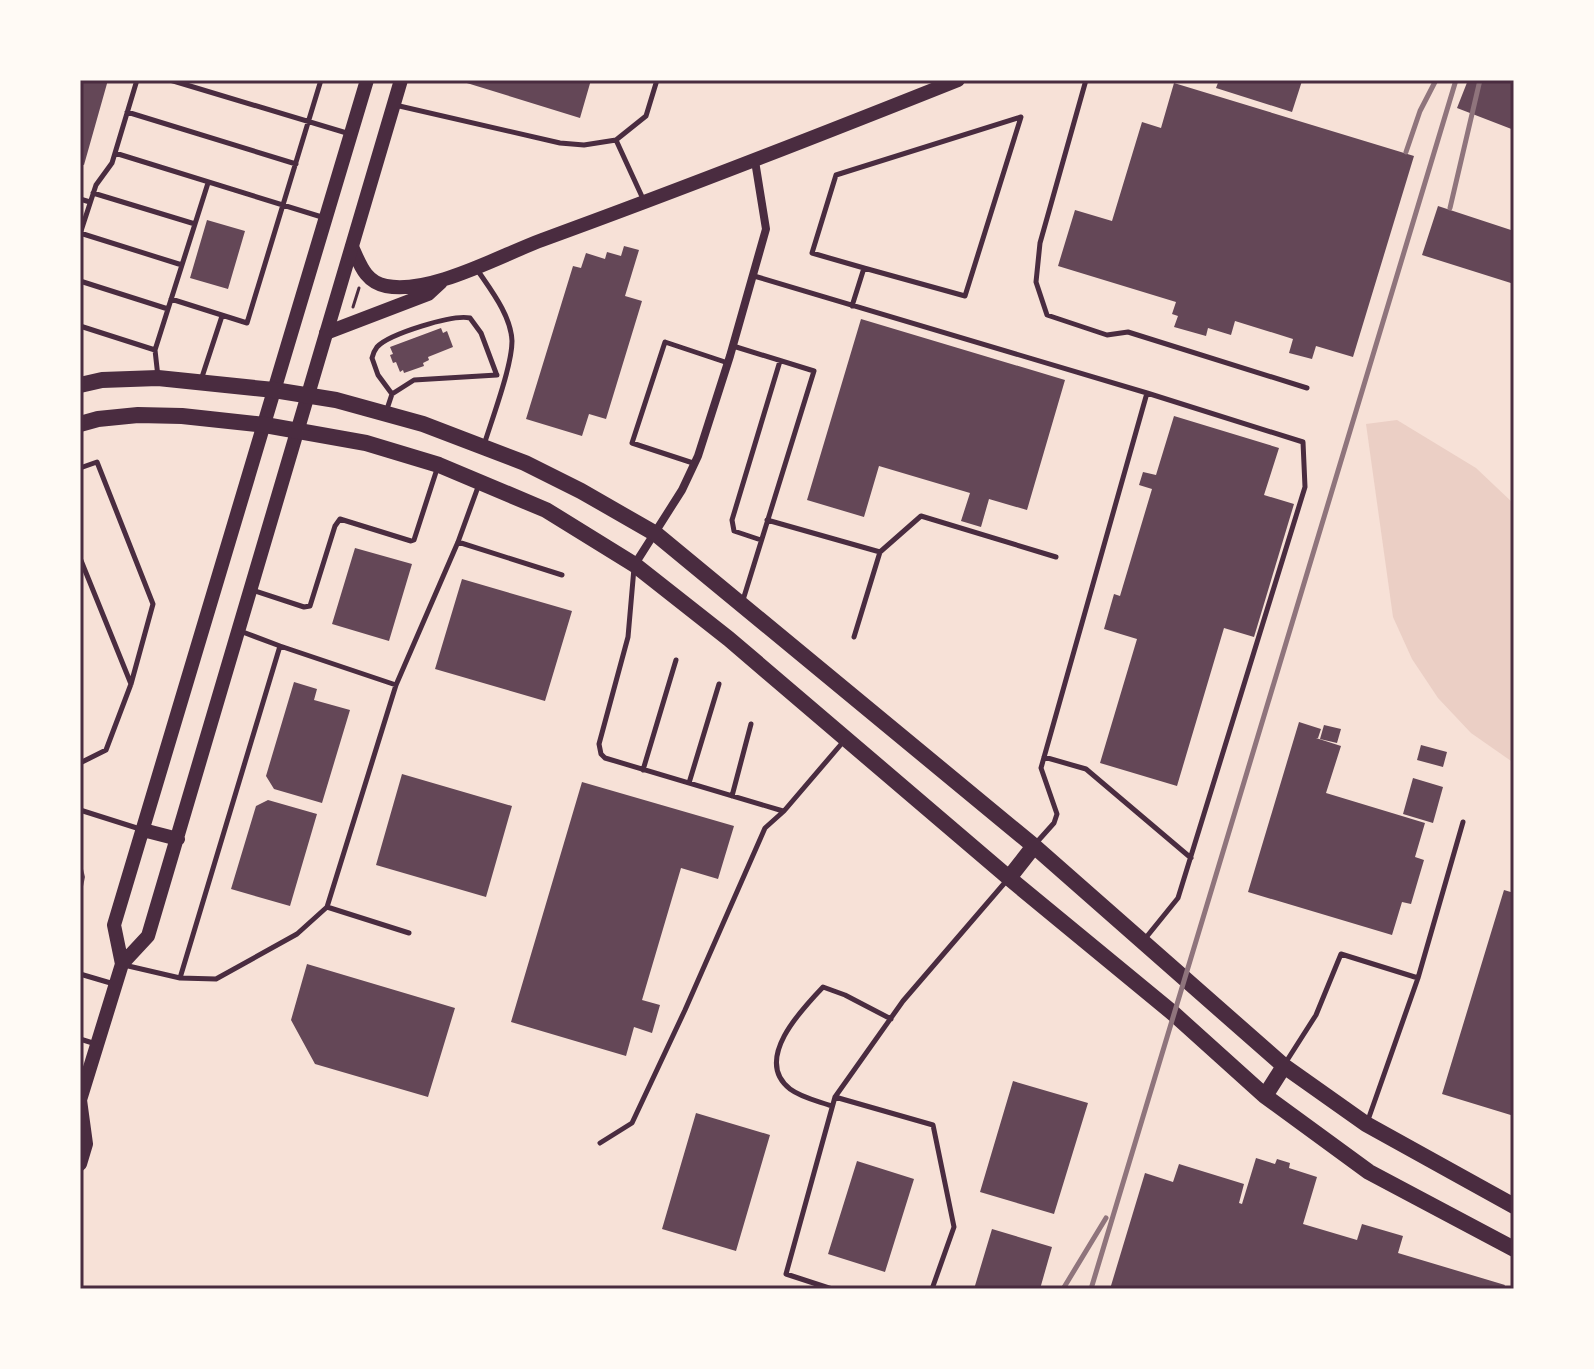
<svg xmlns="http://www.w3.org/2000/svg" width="1594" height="1369" viewBox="0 0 1594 1369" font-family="Arial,sans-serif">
  <rect width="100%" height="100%" fill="#f7e1d7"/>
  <path fill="#ebcfc5" d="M1397 420 1476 468 1514 504V763L1471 733 1438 698 1412 659 1393 617 1366 424Z"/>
  <path fill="#644757" d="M80 80H108L84 165 80 164Z
    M457 80H591L580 118Z
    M1219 80H1298L1302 81 1292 112 1216 88Z
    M1468 80H1514V130L1457 108Z
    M1174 83 1414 156 1353 357 1316 346 1312 359 1289 353 1293 339 1235 321 1231 335 1208 328 1206 336 1174 327 1178 316 1172 314 1176 302 1058 266 1075 210 1112 221 1142 122 1161 128Z
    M1438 206 1514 231V284L1422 255Z
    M207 220 245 231 228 289 190 278Z
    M624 246 639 250 625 296 642 301 606 419 589 414 582 436 526 419 573 266 581 268 586 253 605 259 607 252 621 256Z
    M861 319 1065 380 1027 510 989 499 981 527 961 521 970 493 879 466 864 517 807 500Z
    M441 328 443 333 447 331 453 347 428 357 429 360 423 363 424 366 404 373 403 370 400 372 396 362 393 363 390 355 393 354 390 347Z
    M1174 416 1279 448 1264 495 1294 504 1254 637 1224 628 1177 786 1100 763 1137 639 1104 629 1114 594 1120 596 1152 489 1139 485 1143 472 1156 475Z
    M355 548 412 564 389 641 332 624Z
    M462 579 572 611 545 701 435 669Z
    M294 682 317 689 314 700 350 710 322 803 274 789 266 776Z
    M1299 722 1321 729 1318 738H1316L1341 746 1326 793 1425 823 1415 857 1424 860 1411 904 1402 902 1392 935 1248 892Z
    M1324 725 1341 729 1337 743 1320 739Z
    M1421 745 1447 752 1443 767 1417 760Z
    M402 774 512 806 486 897 376 865Z
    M1413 778 1443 787 1433 823 1403 814Z
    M582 782 734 826 718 879 681 868 642 1000 660 1005 652 1033 634 1027 626 1056 511 1022Z
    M268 800 317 814 290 906 231 889 256 806Z
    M80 857 85 877 81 896H80Z
    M1504 890 1514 893V1116L1442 1094Z
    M307 964 455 1008 428 1097 315 1064 291 1020Z
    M1013 1081 1088 1103 1054 1214 980 1192Z
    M696 1113 770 1135 736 1251 662 1229Z
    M1256 1158 1275 1164 1277 1159 1290 1163 1289 1168 1317 1177 1303 1224 1357 1240 1362 1224 1403 1236 1398 1253 1505 1285 1503 1289H1110L1145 1173 1173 1182 1179 1164 1244 1184 1239 1203 1242 1204Z
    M857 1161 914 1179 885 1272 828 1254Z
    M992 1229 1052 1247 1040 1289H974Z"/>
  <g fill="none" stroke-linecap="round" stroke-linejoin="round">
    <path stroke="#4a2c40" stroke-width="3" d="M353 307 359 288"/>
    <path stroke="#4a2c40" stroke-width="5" d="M170 80 350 134
      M1086 80 1040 243 1036 282 1047 315 1107 335 1128 332 1307 388
      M395 105 560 143 584 145 616 140
      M127 112 296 164
      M115 153 325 218
      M93 193 195 224
      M80 199 90 202
      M644 201 616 140 646 116 657 80
      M80 233 182 265
      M80 234 96 185 112 163 137 80
      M476 268C490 289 511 315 512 341 512 366 492 419 484 445
      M754 276 1147 393
      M80 281 168 309
      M171 299 247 323 321 80
      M852 306 864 268 812 253 836 175 1021 117 965 296 864 268
      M80 326 155 350
      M733 346 814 371 743 600
      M158 377 155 350 208 183
      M201 380 222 316
      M392 394 378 375 372 358C373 353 374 351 377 347 389 334 453 314 470 318L481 333 496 373
      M387 409 392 394 414 380 497 375
      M693 463 632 443 665 342 728 363
      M80 468 97 462 153 604 131 684 106 750 80 763
      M767 520 880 552 921 516 1056 557
      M761 540 734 531 732 520 780 361
      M458 542 562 575
      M80 558 131 684
      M634 568 628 637 599 744 601 754 605 758 783 811
      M252 590 304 607 310 606 335 526 340 519 411 541 414 540 437 469
      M854 637 880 552
      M280 646 396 685
      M1044 757 1086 769 1191 858
      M643 770 676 660
      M689 783 719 684
      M732 796 751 724
      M80 810 140 829
      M1037 842 1054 823 1057 814 1041 768 1147 393 1303 442 1305 487 1178 898 1144 940
      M327 907 409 933
      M124 965 180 978 216 979 297 934 327 907 396 685 458 542 478 487
      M80 974 114 984
      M180 978 280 646 240 631
      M1418 978 1463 822
      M80 1039 96 1044
      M1286 1062 1316 1015 1341 954 1418 978 1368 1120
      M835 1097 933 1125 954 1227 932 1289
      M832 1106C818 1101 802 1098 790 1089 753 1060 801 1010 823 987L845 995 891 1019
      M600 1143 632 1123 685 1010 765 828 784 811 843 742
      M832 1289 786 1274 835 1097 903 1001 1008 879"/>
    <path stroke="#4a2c40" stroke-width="8" d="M635 564 682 490 698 456 730 356 766 229 755 161"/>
    <path stroke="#4a2c40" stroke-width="14" d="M352 247C360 264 365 282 386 286 430 295 501 255 542 240 682 189 820 135 958 80
      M326 333 428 294 441 282"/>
    <path stroke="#4a2c40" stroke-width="14" d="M143 830 178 839
      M122 964 114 925 367 80
      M80 1164 86 1144 80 1100 122 964 148 936 401 80"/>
    <path stroke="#4a2c40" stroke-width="16" d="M80 385 102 380 158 378 274 390 336 400 423 424 525 463 581 491 656 534 1034 846 1284 1066 1366 1124 1514 1206
      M80 424 98 419 138 415 182 416 265 425 366 443 439 465 546 510 635 565 729 639 1009 878 1174 1014 1265 1096 1369 1172 1514 1249
      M1009 878 1034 846
      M1265 1096 1284 1066"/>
    <path stroke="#8f747c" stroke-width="5" d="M1406 152 1420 111 1436 80
      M1450 208 1480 80
      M1063 1289 1106 1218
      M1091 1289 1456 80"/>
  </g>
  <rect width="1594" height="1369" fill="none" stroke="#fffaf5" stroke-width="164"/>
  <rect x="82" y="82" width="1430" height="1205" fill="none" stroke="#4a2c40" stroke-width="3"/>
</svg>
